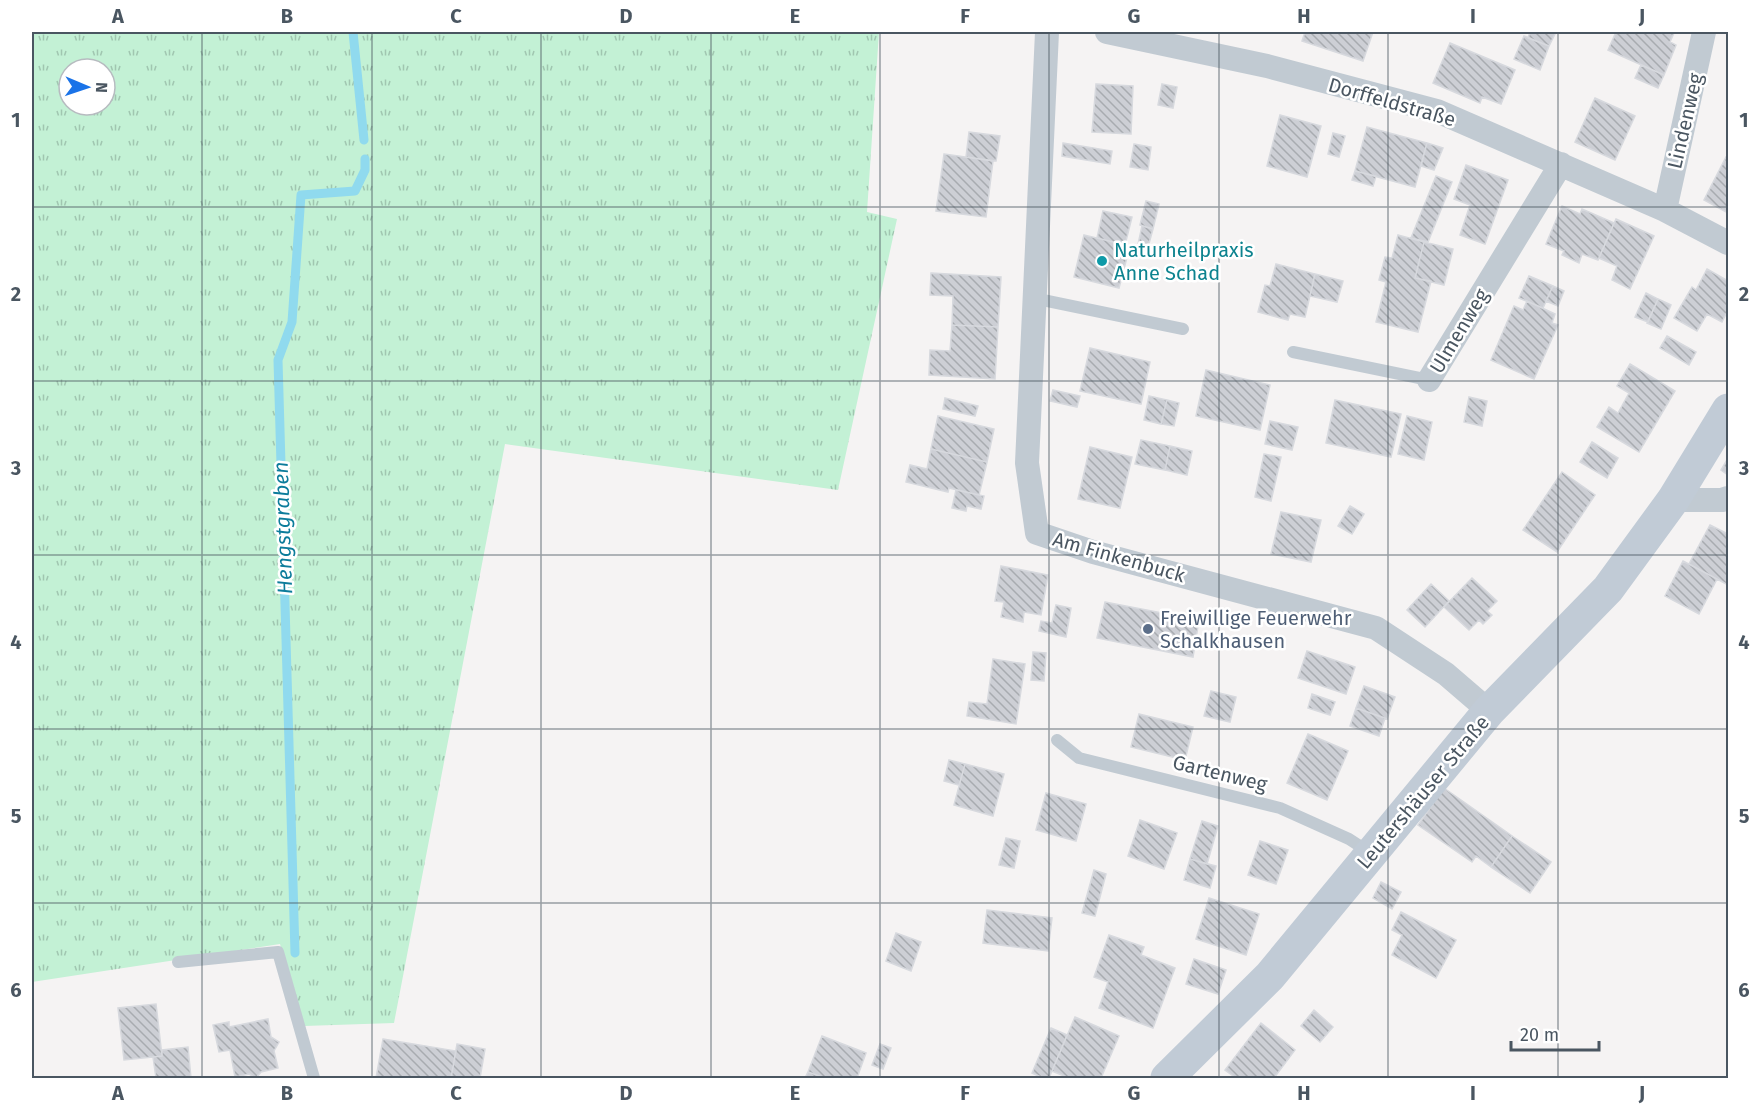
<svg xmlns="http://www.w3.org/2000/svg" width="1760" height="1110" viewBox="0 0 1760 1110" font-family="'Fira Sans',sans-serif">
  <defs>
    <pattern id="grass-tufts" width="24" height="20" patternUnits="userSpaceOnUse" patternTransform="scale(1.5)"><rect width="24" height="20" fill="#c3f1d5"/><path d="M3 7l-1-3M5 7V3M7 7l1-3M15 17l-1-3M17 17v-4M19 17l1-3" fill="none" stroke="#a0c6b0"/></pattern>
    <pattern id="building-back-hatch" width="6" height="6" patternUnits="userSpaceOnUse" patternTransform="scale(1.5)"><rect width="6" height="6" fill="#cdcfd5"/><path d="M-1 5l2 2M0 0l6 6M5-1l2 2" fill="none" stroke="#a8abb0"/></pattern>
  </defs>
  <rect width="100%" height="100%" fill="#f5f3f3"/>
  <path fill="url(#grass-tufts)" fill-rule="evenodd" d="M32 32H879L867 212 897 219 838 490 505 444 394 1023 304 1026 280 944 32 982ZM69 69H105V105H69Z"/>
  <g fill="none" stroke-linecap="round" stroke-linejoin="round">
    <path stroke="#90daee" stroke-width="9" d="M353 32 364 140
      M295 953 278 360 292 322 301 195 355 191 365 170V159"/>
  </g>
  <path fill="url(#building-back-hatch)" stroke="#d7d9de" stroke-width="1.5" d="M1305 32H1373L1363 61 1302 41Z
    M1530 32H1556L1549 46 1528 38Z
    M1616 32H1670L1674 33 1670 42 1676 45 1664 75 1608 50Z
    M1524 36 1549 46 1540 70 1514 59Z
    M1450 43 1515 70 1501 104 1482 97 1480 103 1433 83Z
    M1641 65 1664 75 1658 88 1635 78Z
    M1096 84 1133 86 1131 134 1092 132Z
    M1162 84 1177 87 1173 108 1158 105Z
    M1595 98 1635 116 1615 160 1575 142Z
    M1280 115 1321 126 1307 177 1267 166Z
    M1367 127 1427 143 1415 187 1355 171Z
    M969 132 1000 136 996 161 966 157Z
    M1333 133 1345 136 1339 157 1328 154Z
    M1063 143 1112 151 1110 164 1062 156Z
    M1427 143 1443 148 1434 170 1421 166Z
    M1134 144 1151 147 1148 170 1130 167Z
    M944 154 993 161 986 217 936 211Z
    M1726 157 1728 158V213L1704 200Z
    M1466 165 1508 180 1485 244 1460 235 1470 205 1454 199Z
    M1355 171 1376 176 1373 186 1352 180Z
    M1436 176 1452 182 1428 242 1411 238Z
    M1146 201 1159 204 1153 229 1140 225Z
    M1562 206 1580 214 1582 209 1614 223 1598 260 1582 254 1579 263 1562 255 1564 251 1546 244Z
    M1103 211 1132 217 1125 245 1097 238Z
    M1616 219 1654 236 1630 289 1612 280 1617 266 1599 258Z
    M1142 226 1153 229 1147 251 1137 249Z
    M1084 235 1130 246 1119 288 1074 277Z
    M1398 235 1424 242 1415 278 1431 281 1418 332 1376 322 1386 282 1379 280 1385 257 1392 258Z
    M1424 242 1453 249 1444 285 1415 278Z
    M1276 264 1315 274 1305 317 1290 314 1288 320 1258 312 1265 285 1270 286Z
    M1707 269 1728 281V310L1722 322 1707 314 1697 331 1674 318 1692 287 1696 290Z
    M931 273 1001 277 998 327 952 325 953 296 930 295Z
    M1315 274 1343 281 1337 302 1310 296Z
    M1529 276 1553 286 1543 308 1519 298Z
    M1553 286 1564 291 1558 306 1546 301Z
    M1646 293 1658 299 1648 322 1635 317Z
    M1658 299 1671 305 1661 329 1647 323Z
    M1527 301 1555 314 1552 323 1558 325 1534 379 1491 360 1514 306 1523 310Z
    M952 325 998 327 995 379 929 375 930 350 950 351Z
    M1667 336 1696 352 1689 365 1660 348Z
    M1090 348 1150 362 1141 404 1080 391Z
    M1630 364 1675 391 1639 452 1597 427 1609 407 1618 413 1629 393 1617 386Z
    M1206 370 1270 385 1260 430 1196 416Z
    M1053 390 1080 396 1077 407 1050 401Z
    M1149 396 1167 400 1161 424 1144 420Z
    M1469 397 1487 401 1482 426 1464 422Z
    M945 398 978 406 975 416 943 409Z
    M1167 400 1179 403 1174 426 1161 424Z
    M1335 400 1401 414 1391 457 1326 443Z
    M938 416 994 429 987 462 931 449Z
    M1407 416 1432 422 1424 460 1398 454Z
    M1270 421 1298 427 1292 450 1265 444Z
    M1141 440 1170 446 1165 470 1135 464Z
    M1592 442 1618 458 1607 478 1580 462Z
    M1170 446 1192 451 1187 475 1165 470Z
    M1090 447 1132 457 1120 508 1078 499Z
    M931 449 987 462 979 495 949 488 948 492 906 482 910 465 927 469Z
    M1264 454 1281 457 1271 501 1255 497Z
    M1728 458V475L1721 470Z
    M1562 472 1595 495 1557 552 1523 530Z
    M956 490 984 496 981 509 967 506 966 511 952 508Z
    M1350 506 1364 514 1352 534 1338 526Z
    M1281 512 1321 520 1311 562 1271 554Z
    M1710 525 1728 534V585L1689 564Z
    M1683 561 1717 579 1699 614 1665 596Z
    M1001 566 1048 575 1041 615 1024 612 1023 622 1001 617 1004 602 995 601Z
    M1472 578 1497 601 1487 611 1492 615 1483 624 1479 620 1469 630 1444 607Z
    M1431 584 1449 601 1425 627 1407 610Z
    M1105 602 1199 620 1193 657 1097 638Z
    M1056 605 1071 608 1066 637 1039 631 1041 621 1052 623Z
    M1307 651 1355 667 1346 694 1298 678Z
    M1033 652 1046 653 1044 681 1031 680Z
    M993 659 1025 664 1016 724 967 716 969 702 987 704Z
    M1364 686 1395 697 1387 719 1356 708Z
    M1211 691 1236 697 1230 722 1204 716Z
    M1312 694 1335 702 1330 715 1308 708Z
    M1356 708 1385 718 1379 736 1350 726Z
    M1139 714 1193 727 1185 760 1131 747Z
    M1308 734 1348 751 1327 800 1287 783Z
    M949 760 965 764 959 785 944 781Z
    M965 764 1004 774 993 816 954 805Z
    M1444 788 1512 836 1491 867 1476 856 1472 862 1418 825Z
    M1046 793 1086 804 1076 841 1036 830Z
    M1140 820 1177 833 1164 869 1128 856Z
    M1202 821 1218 826 1207 864 1190 859Z
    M1512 836 1551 862 1530 893 1491 867Z
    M1006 838 1020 841 1014 868 999 865Z
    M1260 841 1288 850 1276 884 1248 875Z
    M1190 859 1216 866 1210 888 1184 880Z
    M1094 870 1106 874 1095 916 1082 913Z
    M1381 882 1401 892 1392 909 1373 898Z
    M1209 898 1259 914 1246 955 1196 939Z
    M987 910 1052 918 1048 951 983 943Z
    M1401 912 1456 940 1436 978 1392 955 1402 935 1392 930Z
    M896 933 921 942 911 971 886 961Z
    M1109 935 1144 947 1141 955 1175 968 1153 1028 1099 1008 1108 982 1094 977Z
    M1194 959 1226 970 1218 994 1186 984Z
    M156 1004 162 1056 124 1060 118 1008Z
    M1314 1010 1333 1027 1320 1042 1301 1026Z
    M1075 1017 1119 1036 1101 1078H1069L1052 1071Z
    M268 1019 271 1037 279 1042 274 1051 278 1068 261 1072 256 1078 249 1074 235 1077 230 1050 219 1052 213 1025 229 1022V1027Z
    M1261 1023 1295 1050 1274 1078H1236L1225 1070Z
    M1051 1028 1067 1035 1049 1078H1043L1032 1073Z
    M822 1036 866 1053 857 1078H825L808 1072Z
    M383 1039 456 1051 451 1078H376Z
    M457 1044 485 1049 480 1078H451Z
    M880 1044 891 1048 883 1069 872 1065Z
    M188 1047 191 1078H156L153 1057 162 1056V1050Z
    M808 1072 825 1078H805Z"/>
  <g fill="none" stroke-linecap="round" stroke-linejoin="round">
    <path stroke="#c1cad2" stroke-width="12" d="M1033 298 1183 329
      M1293 352 1429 380
      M1057 740 1079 758 1280 808 1349 839 1369 852
      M178 962 278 952 314 1078"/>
    <path stroke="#c1cad2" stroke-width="24" d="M1047 32 1027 463 1037 533 1093 552 1376 628 1446 674 1489 711
      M1107 32 1267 66 1437 111 1665 210 1728 243
      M1665 210 1704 32
      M1429 380 1561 164
      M1673 500H1722L1728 498"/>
    <path stroke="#c1cbd6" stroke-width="33" d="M1167 1078 1270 976 1489 711 1608 589 1673 500 1728 410"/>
  </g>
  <path fill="none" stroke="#4a5661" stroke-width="1.5" stroke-opacity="0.55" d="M202 32V1078M372 32V1078M541 32V1078M711 32V1078M880 32V1078M1049 32V1078M1219 32V1078M1388 32V1078M1558 32V1078M32 207H1728M32 381H1728M32 555H1728M32 729H1728M32 903H1728"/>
  <circle fill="#0f9aa8" stroke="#fff" stroke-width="2" cx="1102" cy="261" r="6"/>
  <circle fill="#5c6f8a" stroke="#fff" stroke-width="2" cx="1148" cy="629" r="6"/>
  <g text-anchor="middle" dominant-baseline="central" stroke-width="5" stroke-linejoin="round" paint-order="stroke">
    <g font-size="20" fill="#4a5661" stroke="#fff">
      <text transform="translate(1392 102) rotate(16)">Dorffeldstraße</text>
      <text transform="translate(1685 121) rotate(-77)">Lindenweg</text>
      <text transform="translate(1459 331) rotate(-59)">Ulmenweg</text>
      <text transform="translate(1119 557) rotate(16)">Am Finkenbuck</text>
      <text transform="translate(1220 773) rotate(14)">Gartenweg</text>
      <text transform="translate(1423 792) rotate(-50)">Leutershäuser Straße</text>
    </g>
    <g font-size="20" fill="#0d838f" stroke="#fff" text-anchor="start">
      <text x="1114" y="250">Naturheilpraxis<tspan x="1114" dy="23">Anne Schad</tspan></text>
    </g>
    <g font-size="20" fill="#4e5e75" stroke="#fff" text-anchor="start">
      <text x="1160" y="618">Freiwillige Feuerwehr<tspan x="1160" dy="23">Schalkhausen</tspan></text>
    </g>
    <g font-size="21" font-style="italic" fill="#0c7c9b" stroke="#fff">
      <text transform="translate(283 528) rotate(-92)">Hengstgraben</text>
    </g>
  </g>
  <rect width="1760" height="1110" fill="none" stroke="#ffffff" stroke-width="66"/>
  <g transform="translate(87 87) rotate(92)"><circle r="28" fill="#ffffff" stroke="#b7bbc0" stroke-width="1.5"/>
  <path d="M0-4.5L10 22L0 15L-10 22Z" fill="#1a73e8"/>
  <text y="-9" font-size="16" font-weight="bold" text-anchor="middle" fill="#4a5661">N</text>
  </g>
  <path d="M1511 1041v9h88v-9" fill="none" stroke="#4a5661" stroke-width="3"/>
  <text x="1520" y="1041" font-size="18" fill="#4a5661" stroke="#ffffff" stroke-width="4.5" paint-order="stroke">20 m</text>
  <rect x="33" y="33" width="1694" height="1044" fill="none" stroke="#4a5661" stroke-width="2"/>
  <g font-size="20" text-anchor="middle" font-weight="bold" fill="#4a5661">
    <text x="118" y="23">A</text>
    <text x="287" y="23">B</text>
    <text x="456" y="23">C</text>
    <text x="626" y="23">D</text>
    <text x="795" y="23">E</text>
    <text x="965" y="23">F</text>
    <text x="1134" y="23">G</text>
    <text x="1304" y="23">H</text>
    <text x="1473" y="23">I</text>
    <text x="1642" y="23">J</text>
    <text x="16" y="127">1</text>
    <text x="1744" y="127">1</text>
    <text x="16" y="301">2</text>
    <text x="1744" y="301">2</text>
    <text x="16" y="475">3</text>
    <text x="1744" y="475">3</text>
    <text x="16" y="649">4</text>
    <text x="1744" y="649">4</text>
    <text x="16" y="823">5</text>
    <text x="1744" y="823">5</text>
    <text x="16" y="997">6</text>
    <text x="1744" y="997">6</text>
    <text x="118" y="1100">A</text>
    <text x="287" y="1100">B</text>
    <text x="456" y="1100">C</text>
    <text x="626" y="1100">D</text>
    <text x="795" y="1100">E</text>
    <text x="965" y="1100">F</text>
    <text x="1134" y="1100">G</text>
    <text x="1304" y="1100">H</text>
    <text x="1473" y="1100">I</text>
    <text x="1642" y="1100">J</text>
  </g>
</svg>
